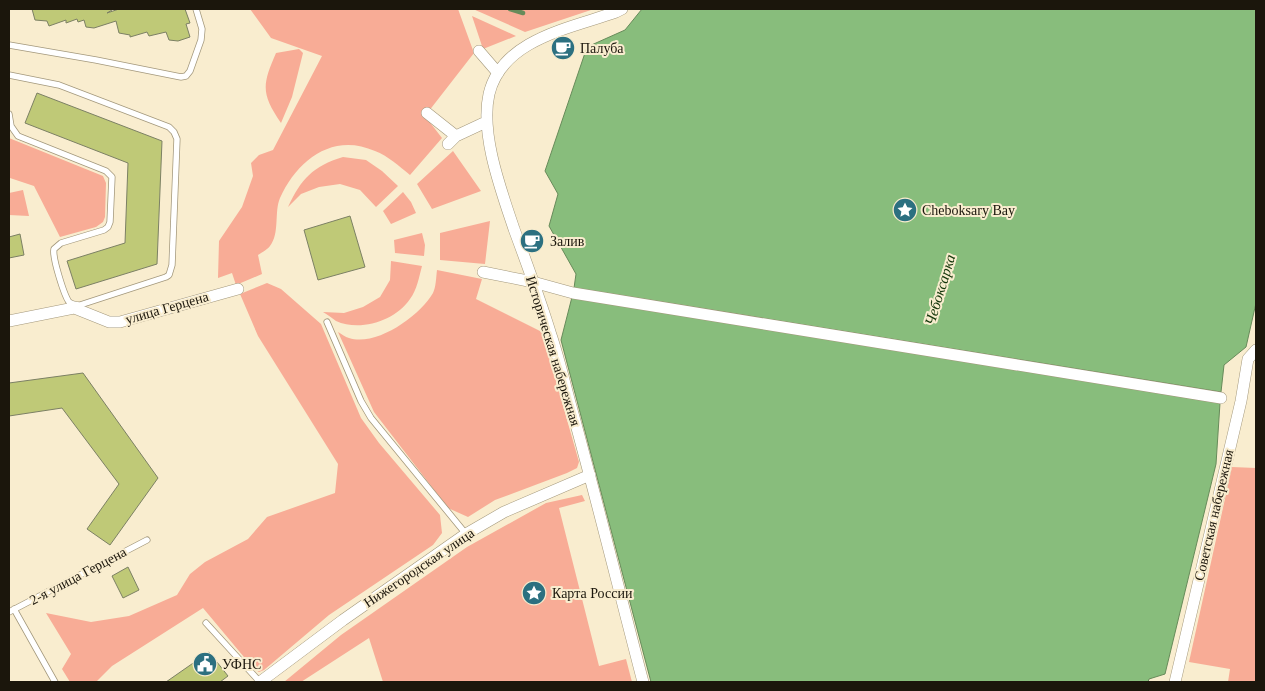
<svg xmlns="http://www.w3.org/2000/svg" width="1265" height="691" viewBox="0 0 1265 691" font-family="Georgia,serif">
  <rect width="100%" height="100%" fill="#f9edcf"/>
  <path fill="#f8ac96" d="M250 9H458L474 53 425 116 442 138 410 175C399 166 388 156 375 151 333 132 297 160 280 198 274 212 280 233 270 246 267 250 261 253 258 255L262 274 236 285 232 273 218 278 219 241 242 207 253 176 251 163 259 155 273 150 322 56 271 38Z
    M473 9H594L525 32Z
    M472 16 516 36 483 49Z
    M299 49 303 53 292 97 281 123C261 94 262 85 276 53Z
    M9 138 103 176 106 183 105 217 103 222 96 227 60 237 34 186 10 178Z
    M453 151 481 191 432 209 417 184Z
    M343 157 366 160 382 171 398 186 376 207 360 190 340 184 319 187 301 194 288 207C301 179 313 166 343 157Z
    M23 190 29 216 9 215V193Z
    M403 192 411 202 416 213 391 224 383 211Z
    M490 221 485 264 440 260V233Z
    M422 233 425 245 424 256 395 253 394 240Z
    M391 261 422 266C419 277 417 290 410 299 395 321 360 332 336 321 332 318 328 315 323 312L344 313 363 307 380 297 390 280Z
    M437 270 482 279 476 299 542 332 579 462 577 468 567 473 495 500 468 517 448 508 374 412 338 332C342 334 345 337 349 338 376 347 420 316 433 293 436 287 436 278 437 270Z
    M267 283 281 289 321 324 361 418 379 443 440 515 442 533 433 545 329 615 264 670 259 672 254 669 203 608 112 666 96 682H70L62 669 71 654 46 613 91 622 129 616 177 595 190 574 205 562 248 539 267 517 335 493 338 464 258 336 240 294Z
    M1232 467 1256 468V682H1228L1230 669 1189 662Z
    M582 495 585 501 559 508 599 666 626 659 632 682H383L369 638 301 682H284L341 635 467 547 546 503Z"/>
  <path fill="#88bd7c" stroke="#678b5a" d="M642 9H1256V303L1246 347 1224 365 1221 392 574 288 576 274 549 226 558 194 545 171 587 47 625 30Z
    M572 297 1220 403 1216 464 1165 674 1149 679 1148 682H651L561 340Z"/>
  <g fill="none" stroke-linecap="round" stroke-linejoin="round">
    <path stroke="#678b5a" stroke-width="4.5" d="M510 9 523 13"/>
  </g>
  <path fill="#bfc977" stroke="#7c8064" d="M32 9H112V10L107 13 119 9H185L190 23 186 24 190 37 178 41 169 40 166 32 149 36 147 32 130 37V35L119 33 116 21 94 28 86 27 84 20 78 22 77 19 66 23V20L49 26 47 21 35 20Z
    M37 93 162 141 157 264 76 289 67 261 125 243 128 163 25 123Z
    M350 216 365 267 318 280 304 230Z
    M20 234 24 255 9 258V237Z
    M83 373 158 478 110 545 87 529 119 484 62 408 9 416V383Z
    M128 567 139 590 123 598 112 576Z
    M209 652 228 676 220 682H166Z"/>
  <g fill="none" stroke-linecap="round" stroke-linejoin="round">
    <g stroke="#a3987c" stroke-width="7">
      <path id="lane" d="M9 45 96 60 181 77 186 76 190 71 201 40 202 29 196 9
        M9 75 59 85 169 127 174 132 177 139 172 265 169 275 166 277 80 305C76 305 73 305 69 302 64 295 52 257 54 249L61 243 104 230 108 227 110 222 112 177 106 171 18 136 11 126 9 114
        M327 322 361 401 371 418 466 534
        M14 609 55 682
        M9 612 147 540
        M206 623 260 682"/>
    </g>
    <g stroke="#a3987c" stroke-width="12">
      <path id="street" d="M622 9 616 12C571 28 502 39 489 94 480 134 501 190 514 229 527 264 540 299 551 335 560 362 566 389 574 417 598 505 620 594 643 682
        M479 51 498 73
        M427 113 456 136
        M448 144 456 136 486 122
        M483 272 533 282 573 293 1221 398
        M9 321 74 308 109 322H120L238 289
        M260 682 343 620 466 534 504 512 590 475
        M1175 682 1241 401 1248 359 1256 350"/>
    </g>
    <use href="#lane" stroke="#fff" stroke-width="5.5"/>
    <use href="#street" stroke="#fff" stroke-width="11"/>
  </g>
  <defs>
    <g id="cafe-disc" transform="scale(1.25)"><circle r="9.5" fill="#2c7080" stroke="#f9edcf"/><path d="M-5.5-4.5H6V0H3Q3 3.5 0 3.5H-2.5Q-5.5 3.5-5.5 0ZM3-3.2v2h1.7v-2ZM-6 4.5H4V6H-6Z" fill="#fff"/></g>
    <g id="sight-disc" transform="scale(1.25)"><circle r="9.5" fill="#2c7080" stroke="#f9edcf"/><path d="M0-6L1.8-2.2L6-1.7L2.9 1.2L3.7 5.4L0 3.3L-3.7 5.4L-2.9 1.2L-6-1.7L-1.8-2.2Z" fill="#fff"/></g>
    <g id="civic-disc" transform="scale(1.25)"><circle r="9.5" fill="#2c7080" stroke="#f9edcf"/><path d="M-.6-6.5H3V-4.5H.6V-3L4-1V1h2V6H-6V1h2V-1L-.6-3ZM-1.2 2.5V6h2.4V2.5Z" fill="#fff"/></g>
  </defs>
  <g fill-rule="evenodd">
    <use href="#cafe-disc" x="563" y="48"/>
    <use href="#sight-disc" x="905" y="210"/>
    <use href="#cafe-disc" x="532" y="241"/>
    <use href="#sight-disc" x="534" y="593"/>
    <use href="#civic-disc" x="205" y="664"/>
  </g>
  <g text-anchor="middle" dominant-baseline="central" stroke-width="4" stroke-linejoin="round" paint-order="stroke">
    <g font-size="14" fill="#1b160c" stroke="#f9edcf" text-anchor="start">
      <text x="580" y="48">Палуба</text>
      <text x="922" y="210">Cheboksary Bay</text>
      <text x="550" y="241">Залив</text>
      <text x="552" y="593">Карта России</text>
      <text x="222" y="664">УФНС</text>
    </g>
    <g font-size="14" fill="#1b160c" stroke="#f9edcf">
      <text transform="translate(167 308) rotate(-16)">улица Герцена</text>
      <text transform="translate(553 351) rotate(73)">Историческая набережная</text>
      <text transform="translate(1214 515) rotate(-77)">Советская набережная</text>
      <text transform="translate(419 568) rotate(-34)">Нижегородская улица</text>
      <text transform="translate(78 576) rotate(-28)">2-я улица Герцена</text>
    </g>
    <g font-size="15" font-style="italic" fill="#13360a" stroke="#f9edcf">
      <text transform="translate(940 290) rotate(-73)">Чебоксарка</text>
    </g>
  </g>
  <rect width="1265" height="691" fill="none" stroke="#1b160c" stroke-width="20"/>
</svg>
